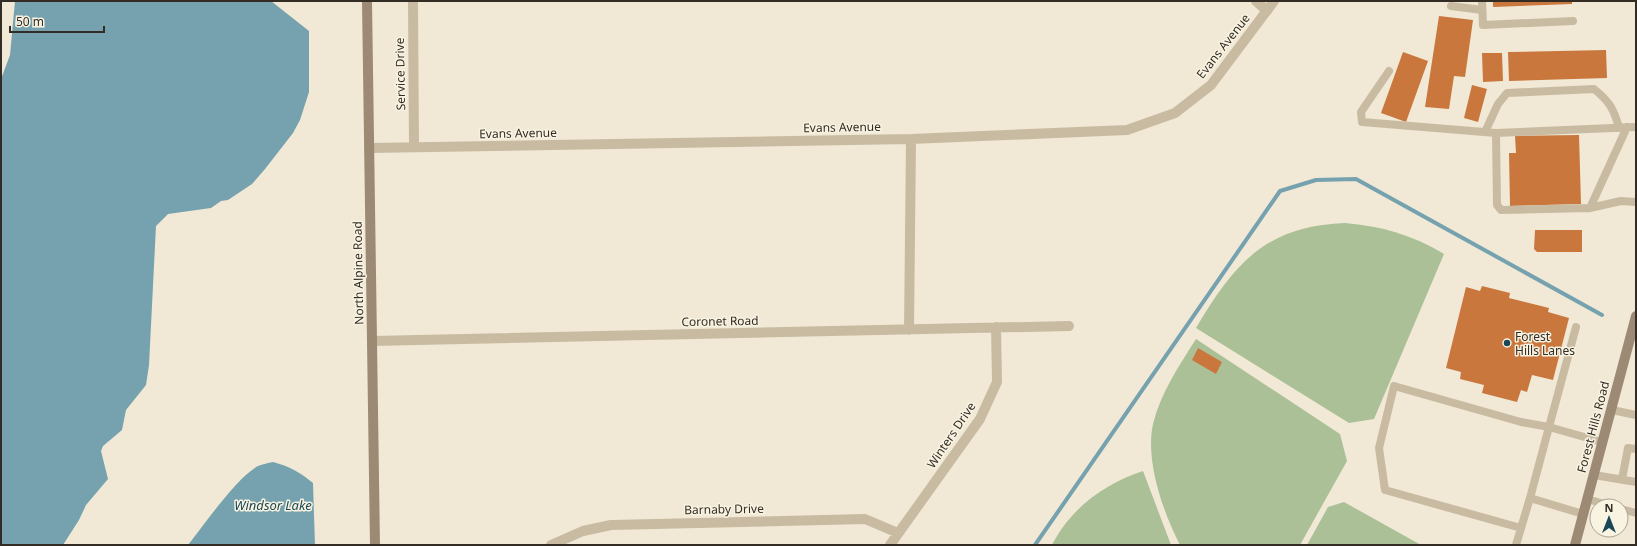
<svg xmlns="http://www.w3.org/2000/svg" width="1637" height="546" viewBox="0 0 1637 546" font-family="'Noto Sans',sans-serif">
  <rect width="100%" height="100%" fill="#f1e9d6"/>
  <path fill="#abc096" d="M1345 223C1381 226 1413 235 1444 254L1374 419 1349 423 1196 328C1234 264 1265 226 1345 223Z
    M1196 339 1340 434 1347 461 1300 545H1180C1163 512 1145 461 1153 424 1161 392 1179 366 1196 339Z
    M1143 471 1171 545H1052C1071 508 1104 484 1143 471Z
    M1344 502 1421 545H1307L1328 507Z"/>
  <path fill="#75a2ae" d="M15 1H271L309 31V92L300 120 293 133 265 169 252 184 228 200 221 201 211 208 168 214 156 226 149 365 146 385 126 410 122 430 103 446 101 451 108 479 86 505 79 520 63 545H1V79L10 55Z
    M273 462C289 466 301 473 313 483L315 545H188C204 525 237 477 258 466 263 464 268 463 273 462Z"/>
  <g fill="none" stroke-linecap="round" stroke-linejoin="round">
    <path stroke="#75a2ae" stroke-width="4" d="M1035 545 1280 191 1316 180 1356 179 1602 315"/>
  </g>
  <path fill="#c9773d" d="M1493 1H1572V4L1493 7Z
    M1439 16 1473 20 1465 77 1454 76 1449 109 1425 107Z
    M1606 50 1607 78 1509 81 1508 52Z
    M1403 52 1428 61 1406 122 1381 113Z
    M1482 53H1502L1503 81 1483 82Z
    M1472 85 1487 89 1478 122 1464 118Z
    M1579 135 1581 204 1510 206 1509 153H1516L1515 136Z
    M1535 230H1582V252H1537L1534 249Z
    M1482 286 1510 293 1509 298 1549 308 1548 312 1569 318 1553 380 1532 375 1527 392 1521 390 1517 402 1482 393 1484 385 1460 379 1461 372 1446 368 1466 287 1480 291Z
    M1198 348 1222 362 1216 374 1192 360Z"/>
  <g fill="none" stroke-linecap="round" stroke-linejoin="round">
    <path stroke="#c9bba2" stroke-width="8" d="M1482 1 1483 25 1573 21
      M1451 6 1482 10
      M1389 71 1361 112 1362 122 1496 133 1636 127
      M1485 132 1498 104 1507 93 1594 89C1609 101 1614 109 1619 128
      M1496 133 1497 205 1501 210 1590 208 1621 201 1636 202
      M1590 208 1627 127
      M1612 410 1636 415
      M1594 475 1636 482
      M1622 479 1628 448 1636 449
      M1530 498 1549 427 1602 442
      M1587 499 1611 506
      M1621 509 1636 513
      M1521 528 1385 490 1379 448 1394 386 1521 422 1549 427 1576 327
      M1516 545 1530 498 1583 514"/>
    <path stroke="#c9bba2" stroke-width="10" d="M413 1 414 147
      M1256 1 1267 11
      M369 148 911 139 1127 130 1175 113 1211 85 1274 1
      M909 330 911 139
      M372 341 1069 326
      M551 545 583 531 611 525 865 519 898 533
      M890 545 980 419 997 382 996 327"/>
    <path stroke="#9c8a74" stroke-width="10" d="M367 1 375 545
      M1575 545 1636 316"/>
  </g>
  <circle fill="#1a4755" stroke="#f9f3e2" stroke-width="1.5" cx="1507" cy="343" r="4"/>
  <g text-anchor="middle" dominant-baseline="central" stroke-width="3" stroke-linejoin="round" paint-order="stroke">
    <g font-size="12" fill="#332c25" stroke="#f9f3e2">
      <text transform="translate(1223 46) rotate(-52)">Evans Avenue</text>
      <text transform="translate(400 74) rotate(-91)">Service Drive</text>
      <text transform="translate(842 127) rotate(-1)">Evans Avenue</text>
      <text transform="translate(518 133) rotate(-1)">Evans Avenue</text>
      <text transform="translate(358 273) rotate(-91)">North Alpine Road</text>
      <text transform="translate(720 321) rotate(-1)">Coronet Road</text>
      <text transform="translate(1593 427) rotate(-75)">Forest Hills Road</text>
      <text transform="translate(951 435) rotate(-56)">Winters Drive</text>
      <text transform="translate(724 509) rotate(-1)">Barnaby Drive</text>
    </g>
    <g font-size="12" fill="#332c25" stroke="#f9f3e2" text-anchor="start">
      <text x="1515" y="336">Forest<tspan x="1515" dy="14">Hills Lanes</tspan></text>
    </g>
    <g font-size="13" font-style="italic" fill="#1a4755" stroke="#f9f3e2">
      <text x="273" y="505">Windsor Lake</text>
    </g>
  </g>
  <rect width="1637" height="546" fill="none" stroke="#332c25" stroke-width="4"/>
  <g transform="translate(1609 518)"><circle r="19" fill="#f9f3e2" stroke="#aaa396"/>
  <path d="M0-3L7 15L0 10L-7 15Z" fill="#1a4755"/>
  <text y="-6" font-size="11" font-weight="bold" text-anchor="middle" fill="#332c25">N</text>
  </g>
  <path d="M10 26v6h94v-6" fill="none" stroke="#332c25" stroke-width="2"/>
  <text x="16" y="26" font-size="12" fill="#332c25" stroke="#f9f3e2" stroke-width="3" paint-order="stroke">50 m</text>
</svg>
